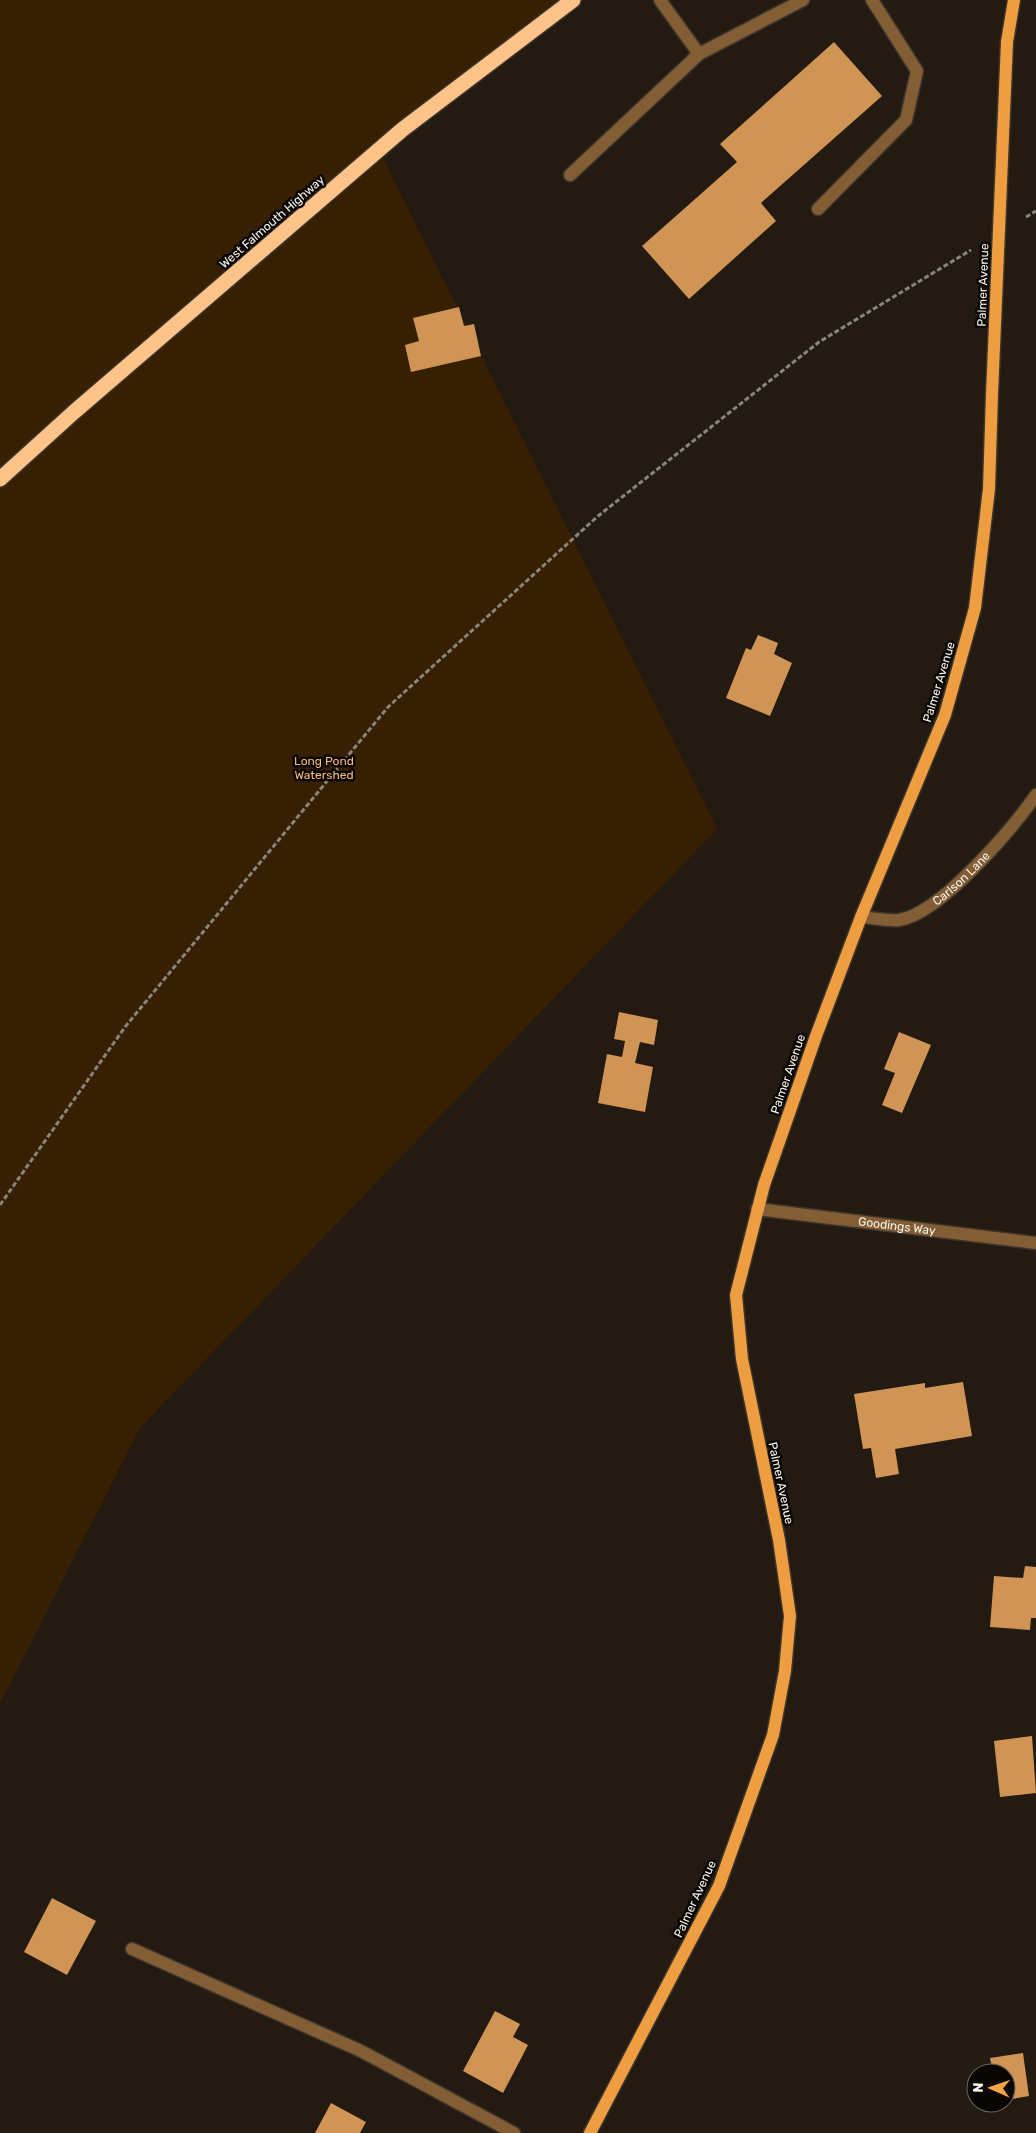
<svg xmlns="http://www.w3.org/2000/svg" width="1036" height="2133" viewBox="0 0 1036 2133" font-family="Rubik,sans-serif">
  <rect width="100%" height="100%" fill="#231a11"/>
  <path fill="#371f02" d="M0 0H572L377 146 717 829 140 1428 0 1704Z"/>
  <path fill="#d09455" d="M834 42 882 96 761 203 776 221 689 299 642 246 737 162 720 144Z
    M459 307 464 326 474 324 481 356 411 372 405 345 419 341 413 318Z
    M758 635 778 643 774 654 792 663 770 716 726 698 746 648 751 650Z
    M619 1012 658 1020 654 1045 640 1042 635 1063 653 1067 645 1112 598 1103 607 1054 622 1057 625 1041 614 1039Z
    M899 1032 931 1045 902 1113 882 1105 895 1073 884 1069Z
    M963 1382 972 1436 895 1449 899 1474 876 1478 871 1448 863 1449 854 1394 925 1383V1388Z
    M1025 1566 1036 1567V1618H1031L1030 1630 990 1627 994 1576 1023 1578Z
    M1032 1736 1036 1793 1000 1797 994 1741Z
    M52 1898 96 1921 67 1975 24 1952Z
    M495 2011 520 2024 513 2037 528 2045 503 2093 463 2071Z
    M1023 2053 1029 2096 1006 2100V2073H993L990 2058Z
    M331 2103 366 2122 360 2133H315Z"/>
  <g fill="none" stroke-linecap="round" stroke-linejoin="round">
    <g stroke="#3d342b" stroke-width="15">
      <g id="minor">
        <path d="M699 54 803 0"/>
        <path d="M570 175 699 54 660 0"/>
        <path d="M818 209 906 120 917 71 872 0"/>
        <path id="s1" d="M861 917C873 918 887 921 899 920 940 914 1012 829 1036 795"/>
        <path id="s2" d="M757 1209 1036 1243"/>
        <path d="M132 1949 361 2051 514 2133"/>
      </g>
    </g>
    <g stroke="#3d342b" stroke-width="15">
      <path id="major" d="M1007 42 1014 0
        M590 2133 719 1886 773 1735 785 1671 790 1616 779 1540 742 1359 736 1295 764 1185 816 1036 861 917 945 715 975 608 989 489 992 394"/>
    </g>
    <g stroke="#3d342b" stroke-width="18">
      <path id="highway" d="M0 479 74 412 403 129 573 0"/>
    </g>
    <path stroke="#8b847c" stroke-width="3" stroke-dasharray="5 2.5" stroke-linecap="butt" d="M1026 217 1036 211
      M0 1205 125 1027 388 707 598 516 819 342 971 250"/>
    <use href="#minor" stroke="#835d34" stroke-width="12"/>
    <use href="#major" stroke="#ee9d41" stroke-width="12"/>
    <use href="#highway" stroke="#fdc388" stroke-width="15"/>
    <g stroke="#3d342b" stroke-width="15" stroke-linecap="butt">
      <path id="major-bridge" d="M992 394 1007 42"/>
    </g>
    <use href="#major-bridge" stroke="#ee9d41" stroke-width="12"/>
  </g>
  <g text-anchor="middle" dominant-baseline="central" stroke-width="5" stroke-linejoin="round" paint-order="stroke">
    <g font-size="12" fill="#faf4ed" stroke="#090603">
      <text transform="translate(272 222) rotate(-41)">West Falmouth Highway</text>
      <text transform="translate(983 285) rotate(-88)">Palmer Avenue</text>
      <text transform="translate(939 682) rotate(-73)">Palmer Avenue</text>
      <text stroke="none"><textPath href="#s1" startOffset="114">Carlson Lane</textPath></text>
      <text transform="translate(788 1074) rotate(-71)">Palmer Avenue</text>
      <text stroke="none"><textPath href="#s2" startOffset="141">Goodings Way</textPath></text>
      <text transform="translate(781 1483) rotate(78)">Palmer Avenue</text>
      <text transform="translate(695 1899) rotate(-65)">Palmer Avenue</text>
    </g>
    <g font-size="12" fill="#fbbc7b" stroke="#090603">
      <text x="324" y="761">Long Pond<tspan x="324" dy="14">Watershed</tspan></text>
    </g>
  </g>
  <g transform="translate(991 2088) rotate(272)"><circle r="24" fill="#090603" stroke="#696561"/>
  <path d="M0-4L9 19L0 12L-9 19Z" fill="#f5a345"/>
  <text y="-8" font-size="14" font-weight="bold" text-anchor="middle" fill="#faf4ed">N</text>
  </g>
</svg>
